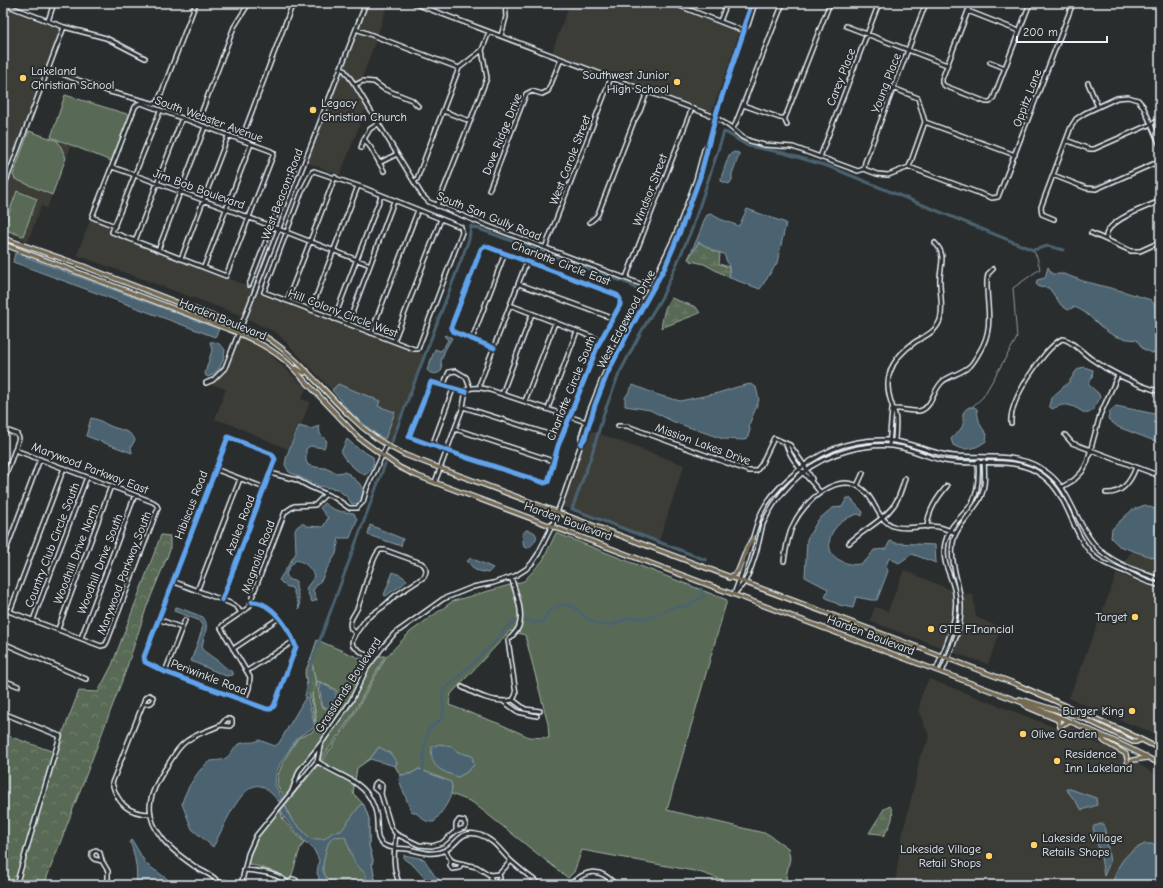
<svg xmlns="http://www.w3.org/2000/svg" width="1163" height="888" viewBox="0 0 1163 888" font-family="'Comic Neue',sans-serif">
  <defs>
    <pattern id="forest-crowns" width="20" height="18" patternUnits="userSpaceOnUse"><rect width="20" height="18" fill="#596b54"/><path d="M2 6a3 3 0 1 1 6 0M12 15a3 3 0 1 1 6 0" fill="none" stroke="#71816d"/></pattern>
    <pattern id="wetland-marsh" width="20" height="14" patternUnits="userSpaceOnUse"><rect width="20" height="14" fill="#596b54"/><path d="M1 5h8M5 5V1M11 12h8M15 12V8" fill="none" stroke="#71816d"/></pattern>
  </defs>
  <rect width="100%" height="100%" fill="#2a2d2e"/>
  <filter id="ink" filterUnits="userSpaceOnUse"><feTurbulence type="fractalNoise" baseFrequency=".025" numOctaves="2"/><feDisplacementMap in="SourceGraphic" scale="8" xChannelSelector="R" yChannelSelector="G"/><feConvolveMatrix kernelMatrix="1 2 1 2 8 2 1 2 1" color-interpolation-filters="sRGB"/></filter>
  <g filter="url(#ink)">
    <path fill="#3e3c39" d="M368 3H388L377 36 358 29Z
      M570 3H661L741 33 711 113 552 52Z
      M4 9 61 28 24 128 71 146 47 208 41 206 28 241 3 231V12Z
      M357 31 376 39 361 81 355 83 347 70 343 67Z
      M342 70 366 108 340 175 306 162Z
      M91 218 112 226 111 232 114 235 253 288 243 316 77 255Z
      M257 290 262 292 263 294 276 299 425 355 391 446 382 438 385 439 395 412 378 405 380 401 338 384 332 390 277 333 246 318Z
      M239 337 259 344 306 388 301 399 310 402 301 425 298 426 288 449 233 425 215 419 226 389 211 384 226 369Z
      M589 430 684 465 659 541 562 506 582 446 587 439Z
      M1132 551 1160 560V577L1123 563Z
      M904 570 953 591V617L943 648 870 621 875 607 888 611Z
      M1117 573 1154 588 1160 589V735L1117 719 1069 698Z
      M961 594 973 595 976 617 1001 628 988 664 952 652 960 628 963 606Z
      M929 679 1119 752 1160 777V885H895L901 840 916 779 920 756 928 741 929 736 919 712 921 696Z
      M1066 725 1098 737 1104 743 1117 750 1062 728Z"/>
    <path fill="#596b54" stroke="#a0aea6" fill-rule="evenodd" d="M65 95 130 115 111 161 51 137Z
      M29 131 58 141 66 158 52 195 15 179 13 175Z
      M17 191 37 199 23 236 3 229Z
      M556 533 727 600 667 810 768 834 788 848 790 858 786 877 788 885H737L699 872 582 850 574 872 568 878 472 802 451 794 452 787 450 782 419 769 410 774 400 775 395 766 397 762 379 747 370 759 357 768 353 793 364 805 369 819V846L373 860 372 864 376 884 334 885 326 878 322 870 323 862 311 839 291 819 285 805 325 757 352 718 386 657 410 632 453 601 524 581 543 560ZM510 631 525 635 548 724 549 738 529 737 500 724 449 705 451 694Z
      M317 640 364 660 366 658 371 660 349 701 319 744 297 770 290 790 282 800 284 797 277 785 278 775 283 762 298 738 312 732 313 730 316 728 315 722 316 716 312 695 316 684 311 658ZM318 681 335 689 338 694 336 702 328 710 321 706 317 682Z
      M378 656H385L351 717 320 761 322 746 352 702 369 669Z
      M317 763H318L284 804 280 809 283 820 304 842 300 849 291 878 289 880 278 873 247 863C256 832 281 807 302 782 308 776 312 769 317 763Z"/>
    <path fill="url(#forest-crowns)" stroke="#a0aea6" d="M161 535 170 536V550L147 606 125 673 44 885H17L63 735H62L79 691 98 692 112 665Z
      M3 734 54 752 14 885H3Z"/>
    <path fill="url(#wetland-marsh)" stroke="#a0aea6" d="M699 242 714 251 720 253 719 264 729 267 730 278 704 264 691 261 688 259Z
      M671 298 696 307 700 313 661 328C663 318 664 306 671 298Z
      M311 658 316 684 312 695 316 717 315 722 309 694 307 693 305 696 307 687 305 673Z
      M890 806C897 817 888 828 883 837L881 834 869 833 884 809Z"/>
    <path fill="#4c6470" stroke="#8a9ca6" d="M734 152 739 153V155L732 174V180L729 184 721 181V178L729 155Z
      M747 209 786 223 777 263 760 289 730 278 729 267 724 254 714 251 699 242 688 259C691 252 694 246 697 239 701 231 702 222 707 215L711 214 720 219 739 226Z
      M15 253 219 329 215 337 13 262Z
      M1048 267 1052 274H1064L1083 281 1122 291 1151 300 1160 312V348L1157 352 1152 353 1143 349 1137 340C1130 339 1121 339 1115 336 1099 329 1090 312 1074 307L1068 310 1061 305 1049 288 1039 287 1036 284 1037 280 1045 278Z
      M446 335 452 338 445 350 441 361 442 370C438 375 431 375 427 370L435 349 440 351 443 349 448 340 444 336Z
      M210 342C216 341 222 345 225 350 224 361 219 373 208 377L206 376 205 373 212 350Z
      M1084 367 1093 370 1092 378 1088 384 1099 394 1100 398C1086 424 1087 410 1068 405 1062 404 1057 407 1052 409L1049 406 1051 398 1069 382 1076 371 1080 368Z
      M338 384 380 401 378 406 395 412 385 439 377 435 352 414 332 390Z
      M750 384 756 387 759 400 749 425 750 430 747 439 744 440 723 439 674 422 650 410 625 406V398L633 385 658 395 680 401 718 393 737 387Z
      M1116 406 1160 415V443L1118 427 1108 419 1110 411Z
      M969 407H974L977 409C978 419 980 427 987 434L986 441C976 449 964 452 953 445L951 439C954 435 959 432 962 427 966 418 958 414 969 407Z
      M91 418C99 419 103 423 110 426 119 430 131 430 135 440L131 447 132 453 86 436Z
      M299 426 311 429 319 426 320 434 327 441 324 448 310 446 306 449V461L308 465 316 467 325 468 336 473 344 472 349 474 360 484 363 490 362 498 360 503 352 504 346 496 337 489 318 486 289 472 285 465C286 453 294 439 299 426Z
      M347 439 356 447 373 457C375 465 371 471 365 475 357 472 343 459 341 452Z
      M847 498H850L863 512 862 516 858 514C843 518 826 531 830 549 832 560 854 569 864 562 868 559 871 554 874 550L886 549 890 541 896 543 935 545 936 563 912 554 899 563 889 558 886 566 888 571 877 600H871L856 597 853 608 839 605 825 597 828 589 805 577 807 539 818 520 832 508 842 507Z
      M324 503C333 511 342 512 354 513L357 520 350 538H339L336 554 326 570 322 579 313 590 317 600 312 602 306 589C308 584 312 582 314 576 311 568 305 562 296 560L289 568 286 574 289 580 296 581C295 591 302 601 299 609L298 603 292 588 285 586 279 580 296 553 295 530 297 527 302 523 307 526 323 527 328 518 320 508Z
      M1145 505 1160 511V560L1119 546 1111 538 1112 529 1120 521 1132 510Z
      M370 525 403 539 401 546 368 535Z
      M526 530C541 531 538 541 528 548L524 547 522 535Z
      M471 558 491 567 493 568 488 573 475 570 467 561Z
      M393 572 402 576 407 580C402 587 393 590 386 596L384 595Z
      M177 607 203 617C211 626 202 639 202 649 206 653 210 655 215 659 222 663 225 669 233 672V675L226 676 191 661 202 630V625L198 620 174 611 175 608Z
      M319 682 334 690 336 694 335 702 327 708 322 706Z
      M307 695 315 727 298 737 281 762 276 774 275 785 282 798 279 802C275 797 267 788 261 786 241 780 221 834 213 847L192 829 182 804C183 794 201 764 211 761 216 760 221 761 226 758 232 754 233 746 242 743 249 741 252 744 259 740L275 746 279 743Z
      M439 744 451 746 458 752 472 756 474 765 467 772 458 777C441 771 429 767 432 747Z
      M379 747 390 753 397 763 395 766 370 759Z
      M419 769 451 782C455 797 442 811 434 822 421 823 422 814 411 811L399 780 400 775 410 774Z
      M1066 789H1070L1096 798 1097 805 1082 810Z
      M361 804 364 805 369 819V846L373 860 372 864 376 885H369L366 880V874L355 864 345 837C340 837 333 835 330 840 327 844 322 865 323 870 324 877 330 881 334 885H318L319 878 317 873 319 860 313 848 305 842 285 819 281 810 285 805 291 819 311 839H324L333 832 341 831Z
      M1101 824H1104L1110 862 1104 876 1101 857 1093 828 1094 826Z
      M132 840 146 864 166 878 174 885H136C138 870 135 856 130 841Z
      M1145 844H1153L1160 847V885H1112C1118 864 1124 853 1145 844Z
      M404 855 424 859C434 874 435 882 454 885H436L428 882 414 866 404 859Z"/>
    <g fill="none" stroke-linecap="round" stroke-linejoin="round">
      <path stroke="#8a9ca6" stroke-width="1" d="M972 407 983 397 1017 338 1013 288 1040 269 1037 257 1033 250"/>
      <path stroke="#4c6470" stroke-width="3" d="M391 444 469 239 471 226 630 284 636 289
        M706 560 572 509 591 457 604 413 619 374 641 332 663 295 692 229 724 132 727 133 748 146 784 153 830 167 1033 250 1048 246 1063 250
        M526 620 537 623 543 622 548 612 560 605H568L575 608 586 618 600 625H611L628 618H649L676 606 685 607 704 596 701 589
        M307 695 311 664 385 464
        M423 771 424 752 428 730 442 718 444 710 442 699 444 690 493 644 505 629 515 621"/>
      <g stroke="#e8f1f8" stroke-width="6">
        <path id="minor" d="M413 3 715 117 729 126 742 137 750 141 764 145 793 147 858 171 864 169 877 174 888 175 909 167
          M672 3 744 31
          M971 3 942 79V83L945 86 986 102H990L993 99 1030 3
          M3 4 64 27 106 38 145 58
          M968 11 1019 31
          M48 21 54 3
          M720 21 727 3
          M846 26 947 65
          M356 29 459 68
          M745 29 748 25 755 3
          M501 36 506 17 505 3
          M482 50 489 32
          M990 62 1005 68
          M341 67 345 71 355 85 422 195 429 202 488 226 651 288
          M49 69 110 92 156 104 158 102 196 3
          M1088 83 1098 107
          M355 85 363 81 374 82 384 89 412 100 418 106
          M893 88 918 98 925 122 909 167
          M743 105 780 118H785L830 3
          M202 111 234 27 249 3
          M443 111 470 121
          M784 118 787 125
          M925 122 1015 155
          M378 124 370 129 364 139 371 148 384 171
          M246 127 293 3
          M732 128 735 125 783 3
          M1066 140 1089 149H1094L1160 120
          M361 148 364 139
          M820 157 879 3
          M379 163 397 154
          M112 167C199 197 284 231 370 265
          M909 167 992 198 998 197 1073 3
          M864 169 865 162 926 3
          M314 171 364 188 461 227 462 232 418 349H414L264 292 301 194 312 172Z
          M1053 175 1086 188 1096 189 1160 161
          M414 182 417 179 459 68 482 50
          M3 189 64 27
          M489 190 526 94 532 91 542 94 548 91 561 59
          M437 206 487 78 482 50
          M1054 219 1042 214 1041 207 1071 127 1076 119 1085 113 1117 98 1128 97 1138 100 1143 106 1160 145
          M590 222 596 217 598 214 634 121 640 111 647 92
          M115 226 92 217 135 107 138 104 141 103 271 151 274 153 226 276 112 232 160 111
          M1091 233 1131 251H1140L1160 242
          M1106 239C1103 221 1147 207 1160 201
          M135 241 182 118
          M545 248 611 78
          M158 250 205 127
          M181 259 228 136
          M204 267 251 144
          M626 278 692 108
          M519 284 612 318
          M249 285 294 168
          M287 301 335 177
          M510 305 600 340
          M311 310 358 186
          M334 319 381 196
          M348 324 394 201
          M371 333 418 210
          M472 339 505 253
          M394 341 441 219
          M206 383 213 380 225 368 366 3
          M443 386 449 372 456 371 466 377 470 388
          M480 388V383L527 261
          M466 392 431 382 409 437 465 457 545 483 548 482 558 446 598 345 620 305V299L617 295 485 246 481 249 451 327 454 332 494 348
          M502 394 532 314
          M525 401 555 323
          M463 407 561 438
          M548 408 577 331
          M892 409C901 408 910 412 919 411 932 409 933 389 943 381 951 375 962 373 970 366 974 362 977 356 980 351 995 326 986 307 987 280L988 274 993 269
          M1011 423C1009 401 1043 349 1062 339 1070 339 1083 353 1090 358 1111 373 1135 384 1160 392
          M618 426H627L749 471H756L761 465 774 438 790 445 804 465 812 479 811 481
          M3 429 17 434 19 438 3 483
          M455 429 553 461
          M1065 435 1072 443 1160 476
          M895 441C895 433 897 422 895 414 890 400 885 386 890 372 894 360 905 349 915 342 925 336 936 332 940 320 944 307 939 291 940 277 941 264 946 254 935 243
          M582 442 585 438 595 405 607 374 628 333 665 267 681 229 700 177 717 111 744 31 745 23 752 3
          M786 444C792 463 808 477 820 492
          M432 446 453 389
          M889 446 892 409
          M215 469 265 488
          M270 473 297 480 310 487 335 498 349 508H357L363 502 367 488 387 445
          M435 482 463 407 466 390C474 386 484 388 493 391L586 422
          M857 486 863 473
          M1062 487 1074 480 1082 472 1087 463 1100 415 1118 375
          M1106 493C1122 494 1131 481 1136 467
          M927 527C928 511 937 498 947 486
          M849 543C863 530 883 521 894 505 900 497 902 488 905 478
          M380 550H385L421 563C427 566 427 572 424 577L395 596 384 606 367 618 356 633 351 629C348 621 354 615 357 609 363 596 372 555 380 550Z
          M3 558 40 459
          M784 561C786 548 788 535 794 523 804 502 838 470 862 489 876 499 876 519 893 526 907 531 924 524 939 527 944 528 950 531 956 533
          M511 577C515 590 524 612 519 626 517 632 512 636 508 640L516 694 513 700 525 709 540 711
          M172 581 230 603 237 607 241 613
          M197 591 240 479
          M735 593C737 590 741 587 743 584 749 577 756 554 758 545 760 538 761 531 763 524 771 505 785 488 801 474 826 453 871 440 903 448 920 452 935 461 952 462 982 465 1017 456 1043 476 1070 496 1071 534 1094 556 1103 565 1115 567 1126 572 1138 577 1148 584 1160 585
          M734 594C739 581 744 568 748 554 753 540 755 525 762 511 768 499 778 488 788 479 817 452 847 439 886 440 910 441 931 454 954 456 986 459 1022 451 1049 474 1063 485 1069 501 1077 516 1092 546 1101 556 1132 569 1141 572 1150 577 1160 579
          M222 600 275 459 272 454 228 437 144 657 145 662 165 672 267 709H271L274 706 296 647C290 630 272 601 252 602
          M252 602V597L285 512 294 506 315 505 326 494
          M3 609 101 646 105 645 107 642 158 508 156 504 153 502 15 450
          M10 611 64 468
          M158 619 182 628
          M33 620 87 477
          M58 629 111 486
          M356 633 352 642 353 646 373 660
          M81 638 135 495
          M3 643 86 679
          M233 649 279 618
          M936 670C946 645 959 621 955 593 952 575 941 564 945 543 950 522 962 519 972 503 979 490 979 475 978 461
          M247 671 294 641
          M165 672 185 620
          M942 672C951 650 962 629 961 605 960 582 948 561 954 538 958 526 969 516 976 505 986 493 985 476 984 461
          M3 680 18 686
          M462 687C477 695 495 704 513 700
          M149 695 153 697V701L151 703 143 704 145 698Z
          M244 701 249 688 250 677 221 628 223 625 248 608 252 602
          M503 701 518 712 537 716
          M143 704 112 783C118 804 128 814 151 814
          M3 713 60 736 16 885
          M226 719H230L232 720V724L230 726 221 725Z
          M317 761C335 775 362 779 372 802 375 808 377 815 377 822 378 832 375 841 386 846 393 849 400 848 407 849 422 851 430 857 446 850 459 843 460 829 480 835 494 839 502 853 512 862 521 870 531 878 541 885
          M377 782 382 785 381 794 374 788 375 784Z
          M292 791 299 771 320 745 351 701 367 668 382 648 394 634 443 599 473 587 493 583 515 576 526 569 532 563 538 554 552 526 564 494 581 444V437L589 412 603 377 623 334 650 288 675 236 696 180 704 150 707 145
          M381 794 391 827 396 834 419 845 432 846 442 843 456 831
          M459 820 464 821 466 826 464 828 456 831V824Z
          M396 834C394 853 392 868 400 885
          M96 850 100 853 102 861 94 859 92 857V853Z
          M445 850 451 860 455 862 477 867 490 875 499 874 511 861
          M451 860 450 865 452 869 459 868 461 864
          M102 861 108 871V885
          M244 870C259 871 279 873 290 885
          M490 875 492 882 496 884 500 878 499 874
          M219 883C212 873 203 873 194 866 184 859 169 848 162 838 140 811 152 788 169 763 173 757 177 749 183 744 193 734 209 731 221 725
          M288 883 293 879 296 880V885
          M216 885C221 881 226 881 231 885
          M238 885 242 881 248 854 256 836 317 761 320 747
          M569 885C586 870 599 866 616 885"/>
      </g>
      <g stroke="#e8f1f8" stroke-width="6">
        <path id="major" d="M3 238 83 266 266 337C299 358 321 389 350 416 366 432 384 445 405 455L1016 684 1126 732 1160 749
          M3 244 233 331C254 340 273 349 290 365L359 438 382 455 399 467 415 475 1021 702C1069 720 1115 740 1160 764
          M296 368 304 373 307 371
          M729 578 738 571 747 548 753 538
          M1020 699 1085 719 1133 742H1136L1141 740
          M1024 704 1027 707 1058 720 1060 727 1065 723 1070 722
          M1098 734 1105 742 1126 754 1128 764
          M1128 764 1133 760 1147 758"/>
      </g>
      <use href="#minor" stroke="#2a2d2e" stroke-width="3"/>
      <use href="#major" stroke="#746b52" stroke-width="3.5"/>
      <g stroke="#2a2d2e" stroke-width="8">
        <path id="cycleway" d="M466 392 431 382 409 437 465 457 545 483 548 482 558 446 598 345 620 305V299L617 295 485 246 481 249 451 327 454 332 494 348
          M581 444 585 438 595 405 607 374 628 333 665 267 681 229 700 177 717 111 744 31 745 23 752 3
          M222 600 275 459 272 454 228 437 144 657 145 662 165 672 267 709H271L274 706 296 647C290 630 272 601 252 602"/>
      </g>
      <use href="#cycleway" stroke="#60a3ed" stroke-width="5"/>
    </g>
  </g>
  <g fill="#ffd166" stroke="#2a2d2e" stroke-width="1.5">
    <circle cx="23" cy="78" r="4"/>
    <circle cx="677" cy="82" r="4"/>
    <circle cx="313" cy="110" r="4"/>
    <circle cx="1135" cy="617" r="4"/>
    <circle cx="931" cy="629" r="4"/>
    <circle cx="1132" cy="711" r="4"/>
    <circle cx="1023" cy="734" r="4"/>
    <circle cx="1057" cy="761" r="4"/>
    <circle cx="1034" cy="845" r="4"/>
    <circle cx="989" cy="856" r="4"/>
  </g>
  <g text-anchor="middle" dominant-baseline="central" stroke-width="4" stroke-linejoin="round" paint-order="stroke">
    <g font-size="12" fill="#e8f1f8" stroke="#2a2d2e" text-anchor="start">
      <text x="31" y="71">Lakeland<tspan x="31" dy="14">Christian School</tspan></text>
      <text x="669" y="75" text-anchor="end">Southwest Junior<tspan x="669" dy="14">High School</tspan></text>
      <text x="321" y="103">Legacy<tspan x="321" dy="14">Christian Church</tspan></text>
      <text x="1127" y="617" text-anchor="end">Target</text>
      <text x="939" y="629">GTE FInancial</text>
      <text x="1124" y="711" text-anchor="end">Burger King</text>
      <text x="1031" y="734">Olive Garden</text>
      <text x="1065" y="754">Residence<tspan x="1065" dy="14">Inn Lakeland</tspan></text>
      <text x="1042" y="838">Lakeside Village<tspan x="1042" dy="14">Retails Shops</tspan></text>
      <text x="981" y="849" text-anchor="end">Lakeside Village<tspan x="981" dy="14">Retail Shops</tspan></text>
    </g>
    <g font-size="12" fill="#e8f1f8" stroke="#2a2d2e">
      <text transform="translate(841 77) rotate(-69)">Carey Place</text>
      <text transform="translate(886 83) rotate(-69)">Young Place</text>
      <text transform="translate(1027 98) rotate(-69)">Oppitz Lane</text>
      <text transform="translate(209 119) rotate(20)">South Webster Avenue</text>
      <text transform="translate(502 134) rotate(-68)">Dove Ridge Drive</text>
      <text transform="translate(570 160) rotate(-69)">West Carole Street</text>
      <text transform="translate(199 189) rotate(20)">Jim Bob Boulevard</text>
      <text transform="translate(650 190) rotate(-69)">Windsor Street</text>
      <text transform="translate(282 194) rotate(-69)">West Beacon Road</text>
      <text transform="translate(489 216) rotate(22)">South San Gully Road</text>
      <text transform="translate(561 263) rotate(21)">Charlotte Circle East</text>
      <text transform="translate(343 313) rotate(21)">Hill Colony Circle West</text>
      <text transform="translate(223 319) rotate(22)">Harden Boulevard</text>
      <text transform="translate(626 319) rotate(-62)">West Edgewood Drive</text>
      <text transform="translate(571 388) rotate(-68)">Charlotte Circle South</text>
      <text transform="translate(703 444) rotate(20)">Mission Lakes Drive</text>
      <text transform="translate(90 468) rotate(21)">Marywood Parkway East</text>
      <text transform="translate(191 505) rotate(-69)">Hibiscus Road</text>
      <text transform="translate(568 521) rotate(20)">Harden Boulevard</text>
      <text transform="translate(240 525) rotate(-69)">Azalea Road</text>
      <text transform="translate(52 545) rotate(-69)">Country Club Circle South</text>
      <text transform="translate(76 554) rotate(-69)">Woodhill Drive North</text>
      <text transform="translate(258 557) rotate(-70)">Magnolia Road</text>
      <text transform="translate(100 564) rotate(-69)">Woodhill Drive South</text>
      <text transform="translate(124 573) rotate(-69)">Marywood Parkway South</text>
      <text transform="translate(871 635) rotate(21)">Harden Boulevard</text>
      <text transform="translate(209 677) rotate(21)">Periwinkle Road</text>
      <text transform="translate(348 685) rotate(-57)">Grasslands Boulevard</text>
    </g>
  </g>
  <rect width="1163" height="888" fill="none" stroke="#2a2d2e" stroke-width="16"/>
  <rect x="8" y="8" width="1147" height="872" fill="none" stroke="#e8f1f8" stroke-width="1.5" filter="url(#ink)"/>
  <path d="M1017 36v6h90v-6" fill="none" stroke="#e8f1f8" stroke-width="2"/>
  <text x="1023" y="36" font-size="12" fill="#e8f1f8" stroke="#2a2d2e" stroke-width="3" paint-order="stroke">200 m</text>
</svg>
